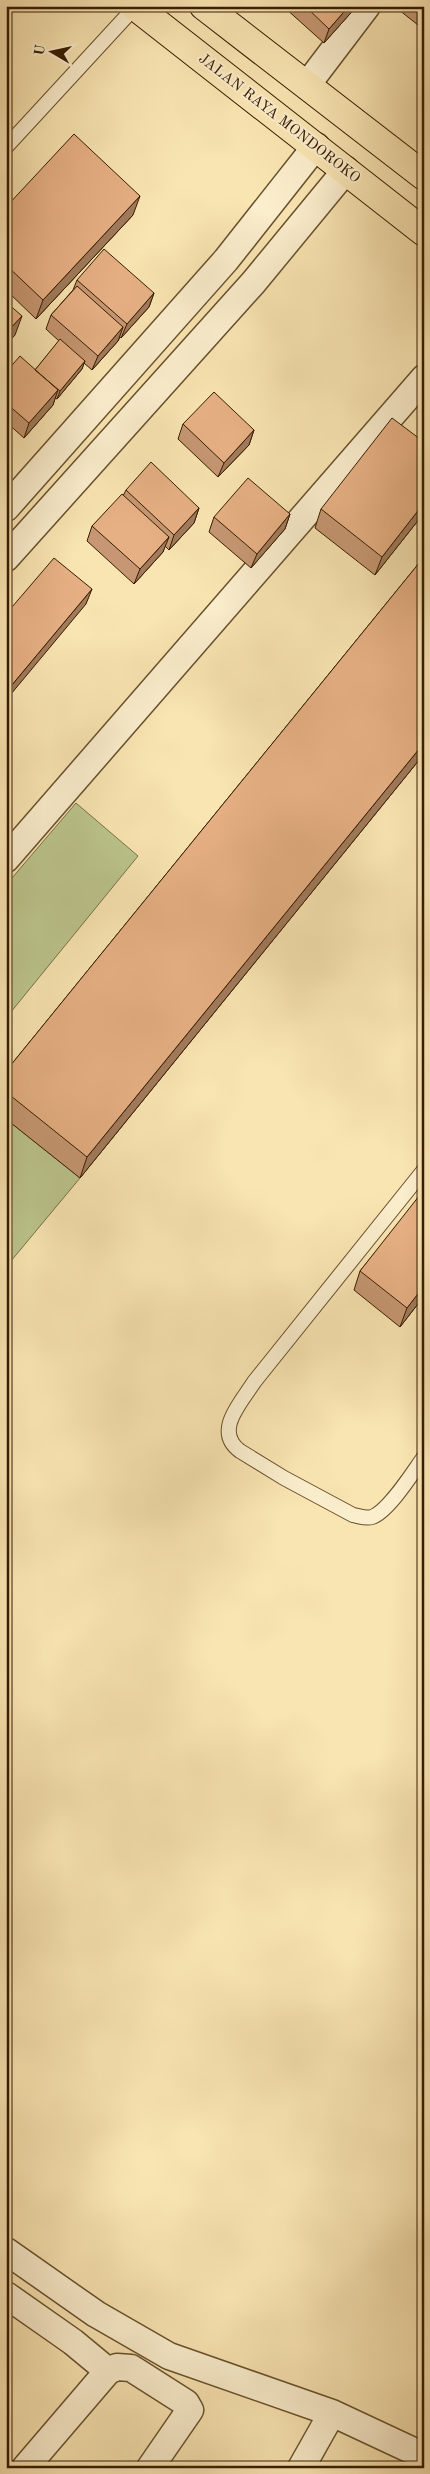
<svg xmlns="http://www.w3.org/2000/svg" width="430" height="2474" viewBox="0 0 430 2474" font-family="'Old Standard TT',serif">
  <rect width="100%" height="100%" fill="#f9e5b2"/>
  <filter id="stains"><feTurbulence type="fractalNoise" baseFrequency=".004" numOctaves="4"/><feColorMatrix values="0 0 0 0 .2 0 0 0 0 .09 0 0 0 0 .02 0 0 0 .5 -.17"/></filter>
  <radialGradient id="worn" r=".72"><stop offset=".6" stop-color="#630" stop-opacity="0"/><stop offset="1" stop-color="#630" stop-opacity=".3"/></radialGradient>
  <path fill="#bcc58d" stroke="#797146" d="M76 803 138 856 6 1018V885Z
    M6 1119 80 1178 6 1267Z"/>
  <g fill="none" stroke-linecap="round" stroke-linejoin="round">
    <g stroke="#674f2c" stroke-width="16">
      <path id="service" d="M6 147 135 7
        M424 1170 254 1382C241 1403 213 1431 240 1451L284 1478 353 1515C359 1516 366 1519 372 1517 389 1511 413 1472 424 1457"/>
    </g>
    <g stroke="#674f2c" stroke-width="29">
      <path id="minor" d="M307 85 367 6
        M6 508 226 260 316 146
        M6 558 253 283 346 170
        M6 859 424 378
        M6 2251 96 2314 169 2356 332 2413 424 2456
        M6 2295 73 2342 108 2371 25 2468
        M108 2371 117 2367 131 2368 186 2403 190 2410 150 2468
        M301 2468 332 2413"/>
    </g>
    <g stroke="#361d00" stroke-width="30">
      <path id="trunk" d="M135 6 424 232
        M204 6 424 176"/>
    </g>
    <use href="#service" stroke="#fbeecd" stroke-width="14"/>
    <use href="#minor" stroke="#fbeecd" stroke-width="26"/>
    <use href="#trunk" stroke="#f9e5b2" stroke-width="28"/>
  </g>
  <path fill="#c69772" stroke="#361d00" d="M286 6H357L324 43 285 8Z
    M394 6H424V17L418 25Z
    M6 207 133 215 36 319 6 290Z
    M77 280 154 293 149 307 121 338 120 337 118 341 92 370 84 363 82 369 57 399 55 398 53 405 24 438 6 422V372L35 370 59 341 46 329 51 315 73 290Z
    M183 424 254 430 249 445 218 477 178 439Z
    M424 442V513L375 575 315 528 321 509Z
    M126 490 199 508 194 523 169 550 165 546 163 552 134 584 87 541 92 526 123 496Z
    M290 514 285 529 251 568 209 532 214 517Z
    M424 557V754L80 1178 6 1119V1071Z
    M424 1192V1302L421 1300 400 1327 354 1290 360 1271Z"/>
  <path fill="#a17b5c" stroke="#361d00" d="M349 6H357L324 43 329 29Z
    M423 10H424V17L418 25Z
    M140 196 133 215 36 319 43 300Z
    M154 293 149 307 121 338 127 324Z
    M22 316 15 335 6 345V333Z
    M123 327 118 341 92 370 98 356Z
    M85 361 82 369 57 399 60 391Z
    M58 390 53 405 24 438 29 423Z
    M254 430 249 445 218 477 224 463Z
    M424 503V513L375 575 382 557Z
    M199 508 194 523 169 550 174 535Z
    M290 514 285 529 251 568 257 554Z
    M169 537 163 552 134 584 140 569Z
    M92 589 86 604 6 700V692Z
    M424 743V754L80 1178 87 1157Z
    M424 1286V1291L421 1300 400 1327 407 1308Z"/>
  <path fill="#e6b084" stroke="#361d00" d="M305 6H349L329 29Z
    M418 6H424V10H423Z
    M74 134 140 196 43 300 6 265V207Z
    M104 249 154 293 127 324 77 280Z
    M77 286 123 327 98 356 51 315Z
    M6 302 22 316 6 333Z
    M60 339 85 361 60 391 35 370Z
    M20 356 58 390 29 423 6 403V372Z
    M214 392 254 430 224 463 183 424Z
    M392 418 424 442V503L382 557 321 509Z
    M151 462 199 508 174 535 126 490Z
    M248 478 290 514 257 554 214 517Z
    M122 494 169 537 140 569 92 526Z
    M424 557V743L87 1157 6 1092V1071Z
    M54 558 92 589 6 692V614Z
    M423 1191 424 1192V1286L407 1308 360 1271Z"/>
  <g text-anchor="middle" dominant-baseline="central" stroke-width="4" stroke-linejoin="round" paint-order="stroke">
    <g font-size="15" fill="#361d00" stroke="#fbeecd">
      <text transform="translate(279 119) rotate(38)">JALAN RAYA MONDOROKO</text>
    </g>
  </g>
  <rect width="430" height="2474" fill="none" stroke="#f9e5b2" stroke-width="25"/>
  <rect x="8" y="8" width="415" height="2459" fill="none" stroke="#361d00" stroke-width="2.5"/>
  <rect x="12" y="12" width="405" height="2449" fill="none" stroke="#361d00"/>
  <g transform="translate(52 52) rotate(279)" stroke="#fbeecd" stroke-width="4" paint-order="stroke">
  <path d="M0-4L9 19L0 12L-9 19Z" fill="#361d00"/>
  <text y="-8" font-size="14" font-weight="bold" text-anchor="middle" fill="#361d00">U</text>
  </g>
  <rect width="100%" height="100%" filter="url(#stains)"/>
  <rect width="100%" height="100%" fill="url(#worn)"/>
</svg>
